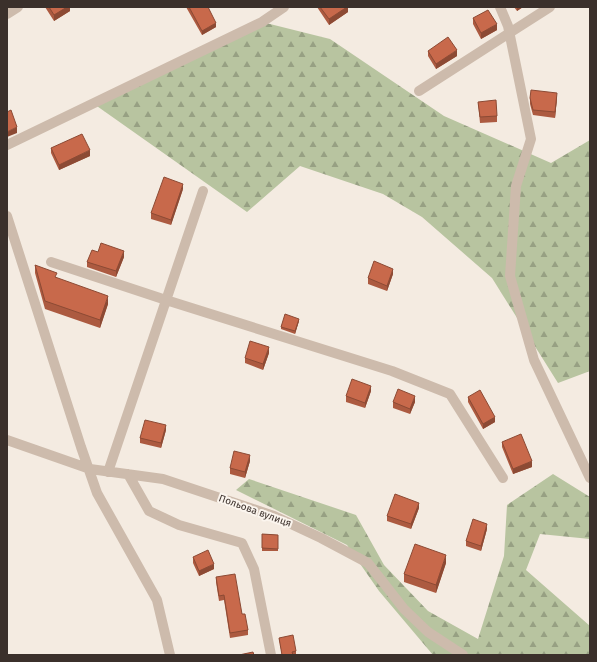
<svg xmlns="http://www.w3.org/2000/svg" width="597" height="662" viewBox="0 0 597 662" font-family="'Fira Sans',sans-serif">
  <defs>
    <pattern id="forest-firs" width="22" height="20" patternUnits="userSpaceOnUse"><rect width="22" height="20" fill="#b8c4a0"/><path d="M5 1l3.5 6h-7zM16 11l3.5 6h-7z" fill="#97a083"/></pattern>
  </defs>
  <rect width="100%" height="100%" fill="#f4ebe1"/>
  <path fill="url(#forest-firs)" d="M262 22 330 39 444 116 551 163 590 140V371L558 383 492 278 422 217 383 194 300 166 247 212 94 104Z
    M553 474 590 497V539L540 534 526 570 590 626V655H433L379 591 347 545 236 490 249 479 356 515 384 565 428 611 478 639 504 556 507 505Z"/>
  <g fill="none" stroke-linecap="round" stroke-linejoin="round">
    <path stroke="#cdbbac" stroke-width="10" d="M500 7 508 26 531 139 516 186 510 276 534 360 590 478
      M7 14 18 7
      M419 91 550 7
      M7 145 262 22 284 7
      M7 216 81 447 97 493 157 600 170 655
      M51 262 166 300 392 371 450 394 503 478
      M7 440 90 469 163 479 274 516 321 538 368 563 404 609 428 632 463 655
      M108 472 203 191
      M128 474 149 511 179 525 242 543 254 569 271 655"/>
  </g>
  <path fill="#ac5a40" d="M45 7H70V11L54 21Z
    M186 7H208L216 27 202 35Z
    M317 7H348V12L329 25Z
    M514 7H523L517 11Z
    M473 18 497 30 481 39 473 24Z
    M428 51 457 56 436 69 428 56Z
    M530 98H557L555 118 533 115 530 104Z
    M478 102 497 116V122L480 123Z
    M51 148 90 156 59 170 51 153Z
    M183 189 171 225 151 219V213Z
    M98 252 124 257 116 277 87 267V262Z
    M35 265 57 278 108 304 100 328 45 309 35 273Z
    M393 274 387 291 368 284V278Z
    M299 321 295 334 281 329V327Z
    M269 353 263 370 245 363V358Z
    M371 391 365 408 346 402V396Z
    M468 397 495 422 483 429 468 402Z
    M393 402H415L410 414 393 408Z
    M166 430 161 448 140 443V438Z
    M502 442 532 467 513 474 502 447Z
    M250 461 245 478 230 474V468Z
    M419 508 411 529 387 521V516Z
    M487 529 481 551 466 546V541Z
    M262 534 278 535V551H262Z
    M193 557 214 569 199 576 193 563Z
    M446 563 436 593 404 582V574Z
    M216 577 242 614 248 630V635L230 638 224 600 219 601 216 582Z
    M279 638 296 651V654L293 655H282Z"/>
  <path fill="#8c4a34" d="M67 7H70V11L54 21V15Z
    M347 7H348V12L329 25V19Z
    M517 7H523L517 11Z
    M216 23V27L202 35V31Z
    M497 24V30L481 39V33Z
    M457 50V56L436 69V64Z
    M557 93V98L555 118V112Z
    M17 127V133L7 137V132Z
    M90 150V156L59 170V165Z
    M183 184V189L171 225V220Z
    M124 251V257L116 277V271Z
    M393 269V274L387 291V286Z
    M108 296V304L100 328V320Z
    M299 319V321L295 334V331Z
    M269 347V353L263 370V364Z
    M371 386V391L365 408V403Z
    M415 396V402L410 414V409Z
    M495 417V422L483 429V424Z
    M166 425V430L161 448V443Z
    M250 455V461L245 478V472Z
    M532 461V467L513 474V469Z
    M419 503V508L411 529V524Z
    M487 524V529L481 551V546Z
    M446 555V563L436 593V585Z
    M214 564V569L199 576V571Z"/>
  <path fill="#c8694b" stroke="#8c4a34" d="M49 7H67L54 15Z
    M189 7H208L216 23 202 31Z
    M320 7H347L329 19Z
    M488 10 497 24 481 33 473 18Z
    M448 37 457 50 436 64 428 51Z
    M531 90 557 93 555 112 533 110 530 98Z
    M496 100 497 116 480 117 478 102Z
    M11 110 17 127 7 132V112Z
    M82 134 90 150 59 165 51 148Z
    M164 177 183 184 171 220 151 213Z
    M101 243 124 251 116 271 87 262 92 250 98 252Z
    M374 261 393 269 387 286 368 278Z
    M35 265 57 273 55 277 108 296 100 320 45 301Z
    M285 314 299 319 295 331 281 327Z
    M250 341 269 347 263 364 245 358Z
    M352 379 371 386 365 403 346 396Z
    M398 389 415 396 410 409 393 402Z
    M480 390 495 417 483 424 468 397Z
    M145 420 166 425 161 443 140 438Z
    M521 434 532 461 513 469 502 442Z
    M234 451 250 455 245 472 230 468Z
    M395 494 419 503 411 524 387 516Z
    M473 519 487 524 481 546 466 541Z
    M262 534 278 535V549L262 548Z
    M415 544 446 555 436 585 404 574Z
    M208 550 214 564 199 571 193 557Z
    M235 574 242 614H245L248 630 230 633 224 595 219 596 216 577Z
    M293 635 296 651 292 652 293 655H282L279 638Z
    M253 652 254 655H239Z"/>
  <g text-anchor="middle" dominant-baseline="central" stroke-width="4" stroke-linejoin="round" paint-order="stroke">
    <g font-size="10" fill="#3b302b" stroke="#fbf5ee">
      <text transform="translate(255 511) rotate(20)">Польова вулиця</text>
    </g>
  </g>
  <rect width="597" height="662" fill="none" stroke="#3b302b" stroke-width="16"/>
</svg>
